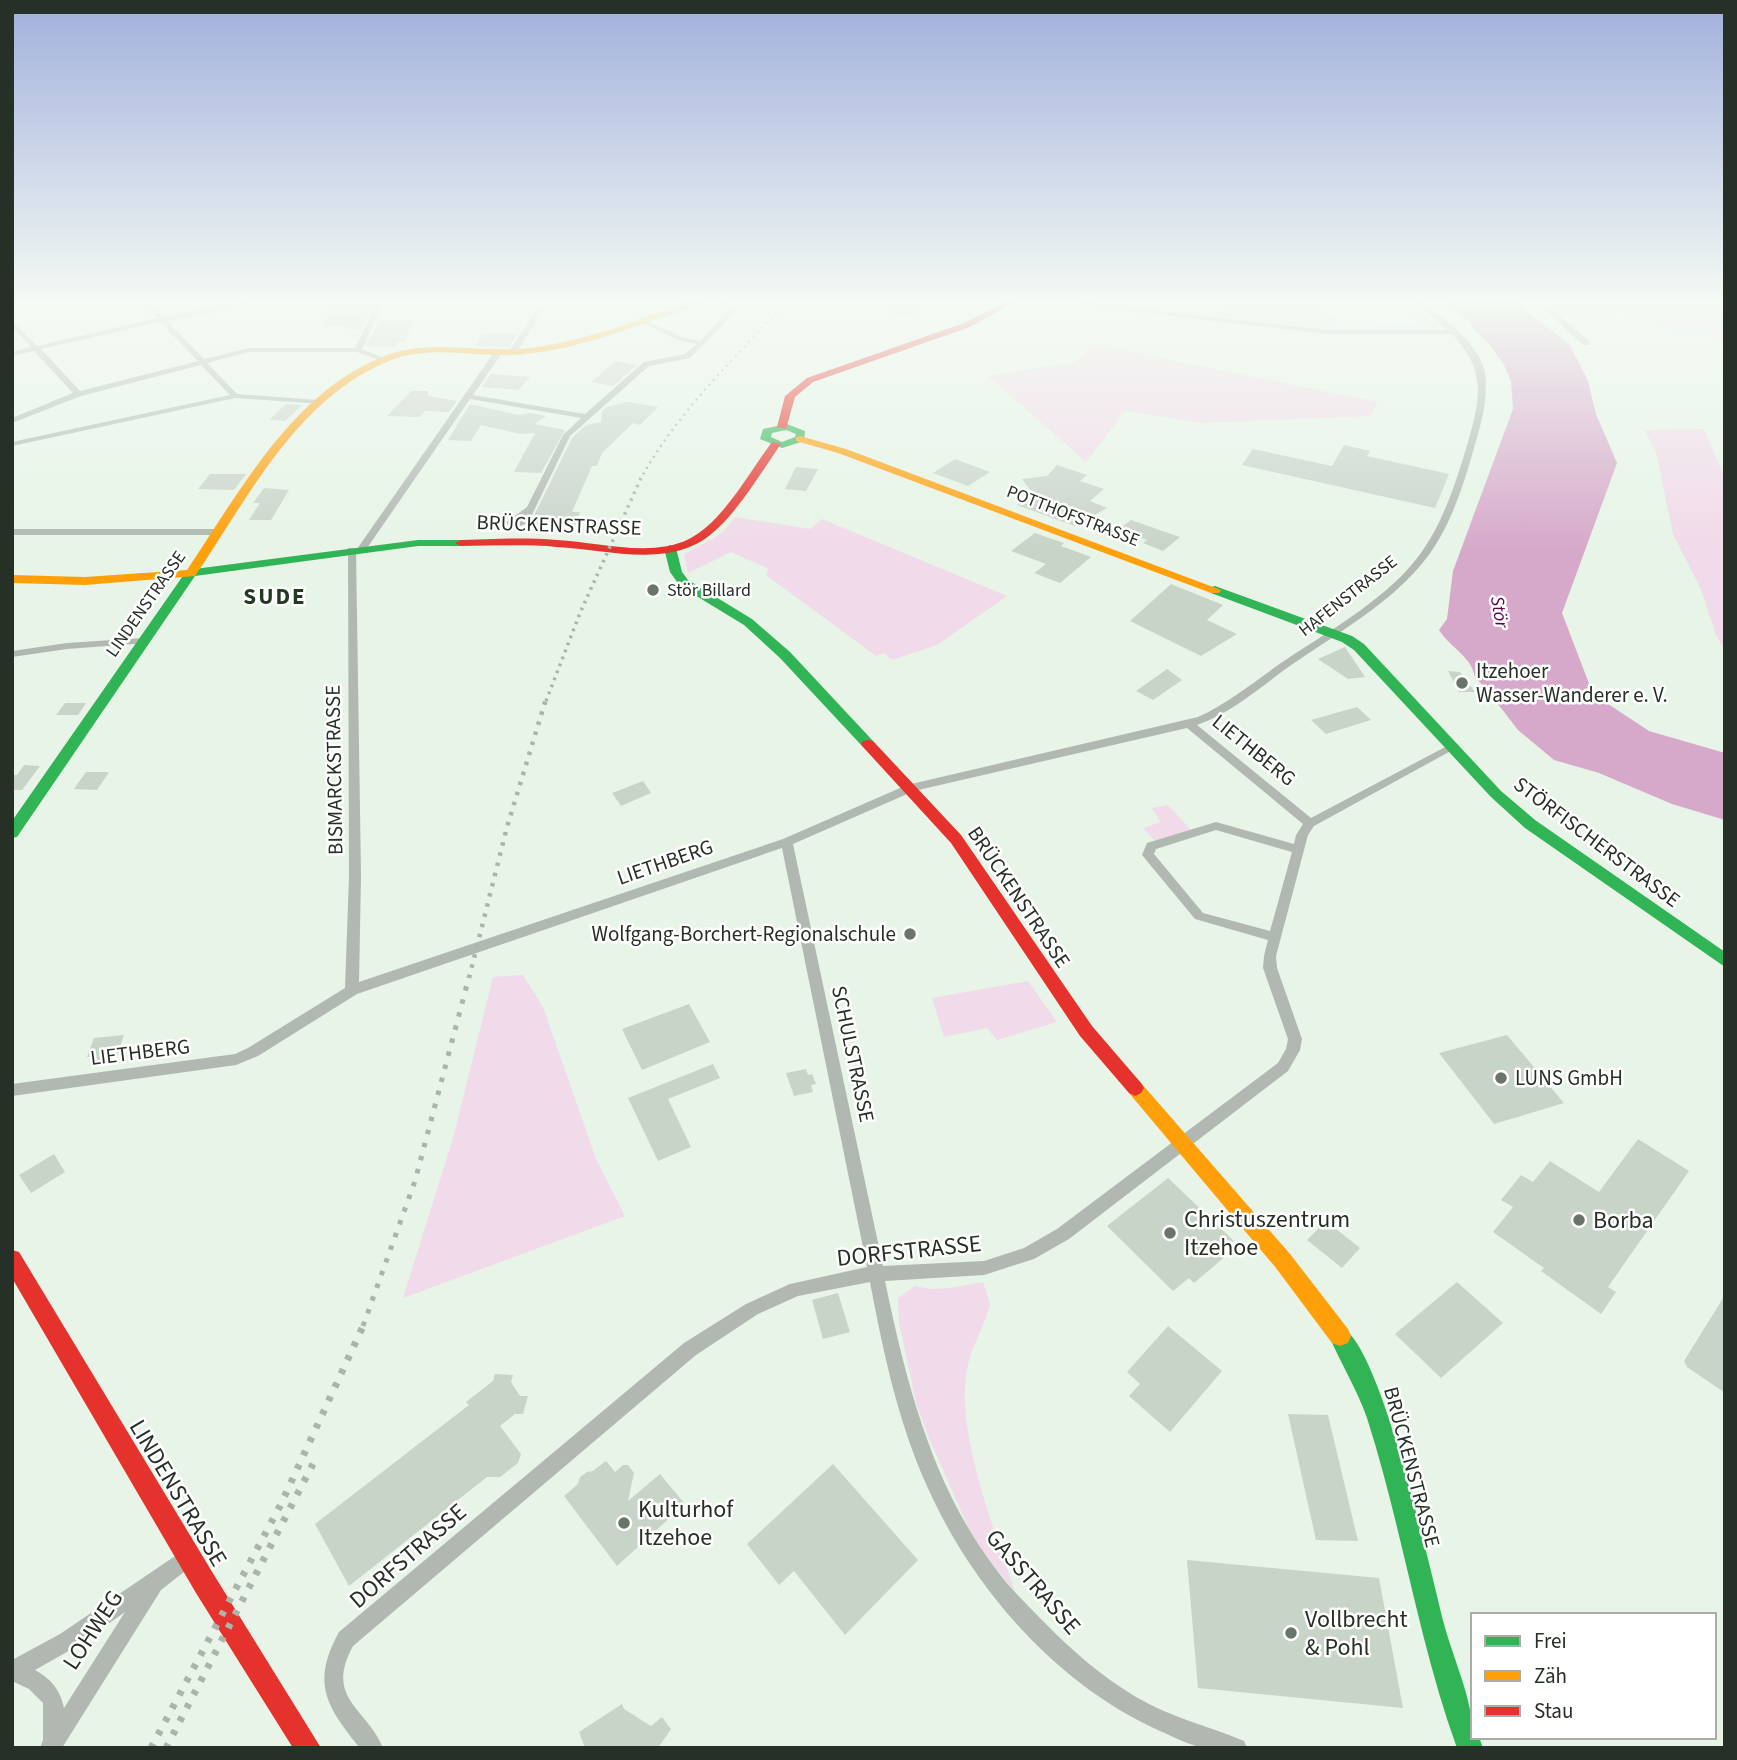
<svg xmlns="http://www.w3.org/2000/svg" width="1737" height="1760" viewBox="0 0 1737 1760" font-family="'Source Sans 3',sans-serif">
  <rect width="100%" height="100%" fill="#e7f4e7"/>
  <path fill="#f1dae9" d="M1224 303H1315L1324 306 1342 328 1415 324 1417 317 1402 303H1414L1438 328 1417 331 1327 330 1218 316Z
    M1542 303H1725V338H1718L1706 331H1670L1624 312 1561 317Z
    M1092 344 1378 402 1371 416 1201 423 1125 411 1086 462 988 376 1076 362Z
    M1704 429 1725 478V650L1716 635 1700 587 1673 534 1657 456 1645 430Z
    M735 517 810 529 822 519 1007 596 937 645 892 660 884 653 876 656 766 575 769 569 731 552 688 573 684 555C706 539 717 543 735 517Z
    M1168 805 1191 830 1155 841 1143 828 1161 822 1152 808Z
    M523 975 543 1007 596 1159 625 1216 403 1298 454 1135 493 977Z
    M1028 981 1057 1022 997 1040 987 1028 944 1037 932 998Z
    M983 1282 990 1304C985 1326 971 1346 967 1369 955 1434 995 1529 1015 1592L984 1554 969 1529 929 1438 916 1403 909 1369 899 1323 898 1298 915 1286 930 1289 950 1288Z"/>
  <path fill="#d6a9ca" d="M1446 303H1516L1570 345 1588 381 1596 414 1617 463 1562 613 1593 694 1649 731 1725 753V820L1672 804 1599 773 1554 760 1518 730 1484 686 1475 678C1472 656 1449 647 1439 630L1447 619 1453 571 1513 409 1511 381 1504 365 1489 344 1471 326 1472 324Z"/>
  <path fill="#c9d4c9" d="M334 303H373L361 329H344L346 325 323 326Z
    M886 303H928L919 314 889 318Z
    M414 320 404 342H397L395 347 366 346 379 321Z
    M482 334H517L509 347 475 346Z
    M616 361 637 365 613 386 591 382Z
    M491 374 518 376 530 377 518 390 482 387Z
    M411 391H428V396L457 401 449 412 425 411 420 417 387 416Z
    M628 402 658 407 640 425 633 423 602 453 597 466H592L572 512H580L573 530 526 527 530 524 572 438 586 425 601 422 602 411 607 407Z
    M286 404 302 405 285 421 269 420Z
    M470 404 519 415 530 413 546 416 535 424 565 430 541 473 514 472 535 433 520 434 481 425 471 441 448 440Z
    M1344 445 1370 451 1367 456 1449 474 1435 508 1242 465 1253 449 1332 466Z
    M955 459 990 472 968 486 933 473Z
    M1057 465 1087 475 1080 481 1104 489 1090 501 1107 508 1075 526 1017 505 1031 491 1022 479 1047 476Z
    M796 467 818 469 806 491 785 489Z
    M210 474H246L234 490 198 489Z
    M264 488 289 490 271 520H249L260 503H253Z
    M1131 520 1180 537 1163 551 1143 543 1147 540 1119 529Z
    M1035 533 1064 543 1061 546 1091 557 1060 583 1034 573 1046 564 1011 551Z
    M1171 584 1223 605 1207 620 1237 634 1201 656 1130 621Z
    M1345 647 1365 677 1348 679 1318 659Z
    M1167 669 1182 680 1153 700 1136 691Z
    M1448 671 1460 672 1475 692H1459Z
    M65 703H86L78 715H56Z
    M1357 707 1371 720 1326 734 1311 720Z
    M24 765 40 766 22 790H12V775H17Z
    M86 772H109L97 790 74 789Z
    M643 781 651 793 621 806 612 793Z
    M689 1004 710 1042 642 1070 622 1029Z
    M124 1035 116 1058 89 1061 91 1057H87L94 1038Z
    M1507 1035 1564 1103 1494 1124 1439 1053Z
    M713 1064 720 1078 668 1099 691 1147 658 1161 628 1098Z
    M806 1069 808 1075 812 1074 816 1084 811 1085 813 1092 794 1096 786 1073Z
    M1638 1139 1689 1171 1608 1287 1616 1292 1601 1314 1541 1271 1544 1268 1493 1232 1513 1207 1501 1200 1521 1175 1533 1182 1550 1161 1599 1192Z
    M54 1154 65 1172 31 1193 19 1175Z
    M1168 1178 1234 1241 1223 1249 1228 1254 1194 1283 1189 1278 1173 1291 1107 1226Z
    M1326 1221 1360 1248 1342 1268 1307 1240Z
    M1457 1282 1503 1323 1441 1378 1395 1334Z
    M838 1293 850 1332 823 1339 812 1300Z
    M1725 1295V1393L1687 1367 1684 1361Z
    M1168 1326 1222 1371 1170 1432 1129 1396 1140 1384 1127 1372Z
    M495 1374 513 1375 511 1382 520 1396H528L523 1414H515L500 1426 521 1454 518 1463 500 1477H487L349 1586 315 1524 469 1405 466 1402 493 1381Z
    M1288 1414 1328 1415 1358 1541 1316 1540Z
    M606 1461 615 1472 623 1465H628L634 1473 628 1501 660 1474 685 1504 617 1566 564 1496 578 1484 580 1477 587 1472 593 1471Z
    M833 1464 918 1560 845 1635 794 1571 779 1585 747 1544Z
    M1187 1560 1379 1578 1403 1708 1198 1688Z
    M622 1704 624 1709 651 1726 662 1717 671 1729 658 1748H585L579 1732Z"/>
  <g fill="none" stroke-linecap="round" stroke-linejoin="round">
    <path fill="#b1b8b1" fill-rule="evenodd" d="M143 303H149L163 317 240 303H252L249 305 167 321 204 359 249 348H355L377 303H383L362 349 386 359 382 361 357 352H249L207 363 237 394 318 400 322 402 321 404 235 398 12 446V442L230 395 201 365 81 396 12 423V418L73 393 34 351 12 356V352L31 347 12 327V321L37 346 157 318ZM160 322 198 361 80 391 41 349Z
      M541 303H547L515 355H509L508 353Z
      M717 303H725L737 310 690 358 649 366 570 436 528 523 515 528 505 523 527 507 563 435 581 418 470 399 365 551H359L357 549 495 351 502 353 473 395 585 414 644 362 685 354 696 344 678 340 638 321V319H642L682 337 700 341 730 310Z
      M1073 303H1091L1327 330H1447L1417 303H1424C1445 320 1476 341 1484 369 1490 394 1481 424 1474 448 1464 484 1451 525 1428 556 1392 604 1335 634 1287 668 1258 689 1231 713 1197 725L1311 818 1449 745H1457L1458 747 1314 826 1308 835 1276 956 1277 968 1302 1039 1300 1050 1288 1071 1069 1239 1034 1259 984 1275 885 1281C906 1382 932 1485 995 1568 1008 1586 1025 1603 1041 1619 1070 1649 1101 1676 1136 1697 1170 1717 1208 1726 1244 1741L1247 1748C1233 1748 1218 1750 1205 1748 1190 1746 1174 1737 1160 1731 1057 1685 972 1588 927 1486 898 1422 883 1351 870 1282L798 1296 758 1314 696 1355 353 1646C324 1699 367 1708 383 1748H360C326 1706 311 1683 339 1632L684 1343 746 1304 790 1284 867 1267 782 848 357 994 258 1056 236 1065 12 1096V1084L235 1054 248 1048 345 988 349 876 348 548H354L356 550 361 876 359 982 783 839 907 785 1198 717C1231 702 1257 679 1287 659 1332 629 1393 595 1423 550 1445 518 1457 479 1468 442 1481 397 1486 370 1452 334H1327L1076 305ZM1187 728 1303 824 1296 835 1294 844 1216 822 1147 843 1142 855 1195 919 1268 940 1264 956 1263 968 1288 1039 1286 1049 1278 1063 1057 1229 1024 1248 984 1261 883 1266 793 844 914 791ZM1216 830 1292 852 1270 931 1203 913 1154 854 1156 849Z
      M1538 303H1545L1589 341V345H1583Z
      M12 529H220L224 532 220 535H12Z
      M143 638 147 639V643L67 649 12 657V651L67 643Z
      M187 1548 194 1550 196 1557 194 1564 161 1590 62 1748H40L43 1740V1703L29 1689 12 1681V1660L60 1634ZM125 1612 64 1708C60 1689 51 1679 35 1670L74 1648Z"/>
    <path fill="#30b455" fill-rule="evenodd" d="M787 424 805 431 804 441 782 448 760 439 763 429ZM786 430 796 434 795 437 782 442 771 437 772 433Z
      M418 540H461L467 543 461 546H418L195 576 17 837 12 838V821L187 570Z
      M670 545 676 548 682 572 688 580 752 619 790 652 873 741 875 744 873 747H863L780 658 744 625 680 586 670 572 664 548Z
      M1215 586 1352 636 1364 644 1501 791 1535 820 1725 952V967L1525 828 1491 797 1354 650 1342 642 1211 593V587Z
      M1340 1326C1381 1342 1431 1575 1444 1624 1454 1661 1473 1700 1473 1737H1479L1483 1748H1457C1418 1640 1402 1527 1367 1418 1357 1389 1341 1364 1329 1336L1332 1329Z"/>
    <path fill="#ff9f0a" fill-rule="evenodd" d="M687 303H699C688 310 673 314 660 318 612 335 562 353 510 355 470 356 427 345 389 361 297 398 248 498 195 576L85 585 12 583V575L85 577 187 570C239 493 291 394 382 357 429 337 480 354 529 348 584 342 635 320 687 303Z
      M800 436 846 449 1221 590 1219 593H1211L838 453 796 441V437Z
      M1135 1080 1141 1083 1290 1254 1348 1329 1351 1336 1348 1343 1340 1346 1332 1343 1276 1268 1129 1093 1126 1088 1129 1083Z"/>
    <path fill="#e5322d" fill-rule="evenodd" d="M1003 303H1013L970 327 813 382 795 397 786 429 777 427 785 396 807 378 964 323Z
      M772 442 781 444C759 475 732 523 700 542 658 566 602 549 557 547 525 544 493 546 461 546L455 543 461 540C493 539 525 537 557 540 598 542 651 558 689 539 723 522 750 471 772 442Z
      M868 740 873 741 961 835 1092 1026 1141 1083 1144 1088 1141 1093 1135 1096 1129 1093 1080 1036 951 843 863 747 861 744 863 741Z
      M12 1250 19 1252 214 1575 321 1748H293L196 1593 12 1278Z"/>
    <path stroke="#acb3ac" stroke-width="2.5" stroke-dasharray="2 4.5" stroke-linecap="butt" d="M640 480C677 412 734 359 786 303"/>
    <path stroke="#acb3ac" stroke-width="3.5" stroke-dasharray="2.5 5" stroke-linecap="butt" d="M546 701 580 613 641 478"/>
    <path stroke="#acb3ac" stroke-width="4.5" stroke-dasharray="3.5 7" stroke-linecap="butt" d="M469 978 507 827 546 699"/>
    <path stroke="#acb3ac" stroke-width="5" stroke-dasharray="4.5 9" stroke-linecap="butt" d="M363 1326 415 1181 469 977"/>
    <path stroke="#acb3ac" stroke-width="7" stroke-dasharray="5 10" stroke-linecap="butt" d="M151 1748 281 1504 364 1324
      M166 1748 315 1460"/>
  </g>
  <linearGradient id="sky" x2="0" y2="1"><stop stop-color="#a1b0dc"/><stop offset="0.55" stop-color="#f4faf4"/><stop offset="1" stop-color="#f4faf4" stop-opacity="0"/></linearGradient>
  <rect width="1737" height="549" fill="url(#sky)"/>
  <g fill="#6a756a" stroke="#fff" stroke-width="2.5">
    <circle cx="653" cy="590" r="7"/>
    <circle cx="1462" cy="683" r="7"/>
    <circle cx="910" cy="934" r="7"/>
    <circle cx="1501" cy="1078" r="7"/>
    <circle cx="1579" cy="1220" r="7"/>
    <circle cx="1170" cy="1233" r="7"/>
    <circle cx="624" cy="1523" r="7"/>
    <circle cx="1291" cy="1633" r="7"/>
  </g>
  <g text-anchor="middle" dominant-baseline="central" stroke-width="5" stroke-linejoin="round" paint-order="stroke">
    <g font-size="18" fill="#273027" stroke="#fff">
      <text transform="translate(1073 516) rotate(21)">POTTHOFSTRASSE</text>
      <text transform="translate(1348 596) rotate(-38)">HAFENSTRASSE</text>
      <text transform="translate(146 604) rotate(-55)">LINDENSTRASSE</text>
    </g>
    <g font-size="18" fill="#273027" stroke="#fff" text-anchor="start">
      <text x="667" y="590">Stör Billard</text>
    </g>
    <g font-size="19" font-style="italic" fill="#5b044f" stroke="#fff">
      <text transform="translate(1499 612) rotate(80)">Stör</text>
    </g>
    <g font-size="21" fill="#273027" stroke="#fff">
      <text transform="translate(559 525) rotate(2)">BRÜCKENSTRASSE</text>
      <text transform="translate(1254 750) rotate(39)">LIETHBERG</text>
      <text transform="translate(334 770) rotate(-91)">BISMARCKSTRASSE</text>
      <text transform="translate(1597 842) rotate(37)">STÖRFISCHERSTRASSE</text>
      <text transform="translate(665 862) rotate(-19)">LIETHBERG</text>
      <text transform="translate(1019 897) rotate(56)">BRÜCKENSTRASSE</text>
      <text transform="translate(140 1052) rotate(-7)">LIETHBERG</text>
      <text transform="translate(853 1054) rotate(78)">SCHULSTRASSE</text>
      <text transform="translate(1412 1467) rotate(75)">BRÜCKENSTRASSE</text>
    </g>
    <g font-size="21" fill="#273027" stroke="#fff" text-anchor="start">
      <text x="1476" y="671">Itzehoer<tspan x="1476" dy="24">Wasser-Wanderer e. V.</tspan></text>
      <text x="896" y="934" text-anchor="end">Wolfgang-Borchert-Regionalschule</text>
      <text x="1515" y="1078">LUNS GmbH</text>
    </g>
    <g font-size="23" font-weight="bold" letter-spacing="2" fill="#253824" stroke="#fff">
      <text x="275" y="596">SUDE</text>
    </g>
    <g font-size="24" fill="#273027" stroke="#fff" text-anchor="start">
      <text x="1184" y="1219">Christuszentrum<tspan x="1184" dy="28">Itzehoe</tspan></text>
      <text x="1593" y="1220">Borba</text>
      <text x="638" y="1509">Kulturhof<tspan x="638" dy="28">Itzehoe</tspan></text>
      <text x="1305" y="1619">Vollbrecht<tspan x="1305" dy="28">&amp; Pohl</tspan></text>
    </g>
    <g font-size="24" fill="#273027" stroke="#fff">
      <text transform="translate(909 1251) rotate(-6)">DORFSTRASSE</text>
      <text transform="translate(178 1493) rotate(59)">LINDENSTRASSE</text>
      <text transform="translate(408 1556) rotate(-41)">DORFSTRASSE</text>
      <text transform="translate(1033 1582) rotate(49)">GASSTRASSE</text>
      <text transform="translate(93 1630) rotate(-57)">LOHWEG</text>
    </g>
  </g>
  <rect width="1737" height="1760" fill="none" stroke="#273027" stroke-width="28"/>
  <rect x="1471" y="1613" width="245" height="126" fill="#ffffff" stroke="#a9aca9" stroke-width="2"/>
  <rect x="1485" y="1636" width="35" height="10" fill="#30b455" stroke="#a9aca9" stroke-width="2"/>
  <text x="1534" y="1648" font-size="21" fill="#273027">Frei</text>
  <rect x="1485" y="1671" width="35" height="10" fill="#ff9f0a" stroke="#a9aca9" stroke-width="2"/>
  <text x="1534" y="1683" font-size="21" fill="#273027">Zäh</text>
  <rect x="1485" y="1706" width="35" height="10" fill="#e5322d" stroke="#a9aca9" stroke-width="2"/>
  <text x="1534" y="1718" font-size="21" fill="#273027">Stau</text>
</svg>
